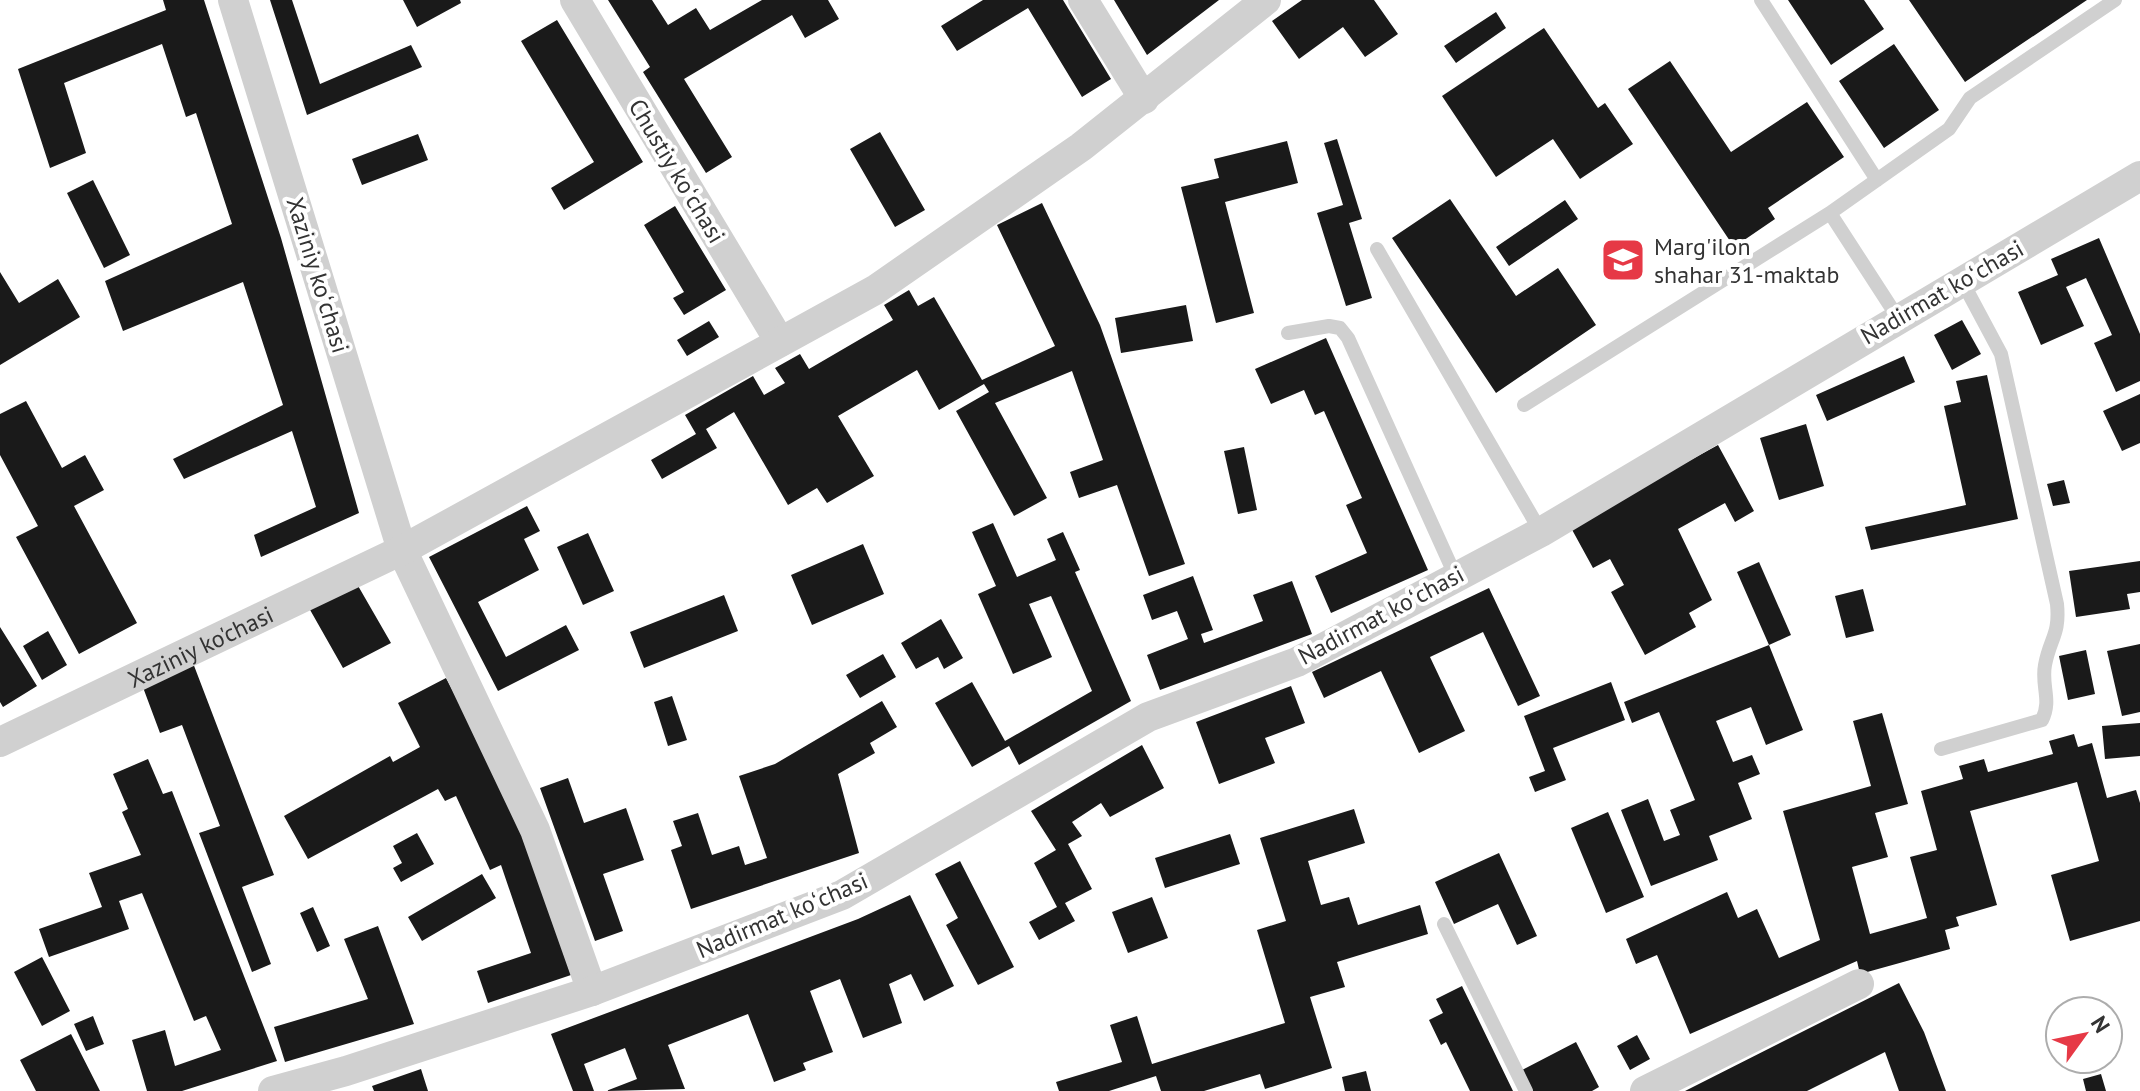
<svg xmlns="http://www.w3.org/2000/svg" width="2140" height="1091" viewBox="0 0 2140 1091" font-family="'PT Sans',sans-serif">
  <rect width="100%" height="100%" fill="#fff"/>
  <path fill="#1a1a1a" d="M163 0H204L281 238 359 513 261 557 254 535 316 507 292 431 184 479 173 459 283 405 243 282 123 331 105 281 232 224 196 113 186 117 162 44 64 83 86 153 50 168 18 69 166 10Z
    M270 0H292L320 84 411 45 422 67 307 115Z
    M403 0H460L461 3 417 27Z
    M608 0H652L668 25 696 8 710 30 762 0H828L839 19 805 38 792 15 684 79 732 157 706 173 643 72 650 67Z
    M983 0H1063L1111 79 1082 97 1028 8 957 51 941 26Z
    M1114 0H1219L1147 55Z
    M1302 0H1374L1398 34 1365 57 1343 27 1299 59 1272 21Z
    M1788 0H1864L1884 29 1831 65Z
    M1909 0H2087L1965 82Z
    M1496 12 1506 28 1456 63 1444 46Z
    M557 20 643 162 564 210 551 188 594 162 521 41Z
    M1544 28 1598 108 1605 103 1633 144 1580 179 1553 139 1496 177 1442 96Z
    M1894 44 1939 110 1884 148 1839 81Z
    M1670 61 1731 152 1807 102 1844 157 1768 208 1775 219 1734 247 1628 89Z
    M880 132 925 210 895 227 850 149Z
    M418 134 428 160 362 185 352 159Z
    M1337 139 1362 219 1349 223 1372 298 1346 306 1317 213 1343 205 1324 143Z
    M1287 141 1298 183 1225 202 1254 313 1216 323 1181 187 1219 178 1214 159Z
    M93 180 130 255 104 268 67 193Z
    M1450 199 1516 296 1558 268 1596 325 1496 393 1392 238Z
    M1565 200 1578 219 1509 266 1496 247Z
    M1042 203 1100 325 1185 564 1149 576 1117 485 1079 498 1070 472 1103 460 1072 371 995 403 1047 498 1014 516 956 411 989 392 984 384 939 410 917 370 838 416 874 476 827 503 817 488 788 505 734 412 706 429 717 448 662 479 651 460 696 434 685 415 753 376 764 395 785 383 775 368 800 354 809 369 893 320 884 305 909 290 918 306 934 297 982 380 1055 346 997 225Z
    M675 206 726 290 684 315 673 298 684 292 644 225Z
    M2099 238 2140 334V381L2116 392 2094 343 2112 335 2086 278 2066 287 2084 326 2041 345 2018 292 2058 275 2051 259Z
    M0 272 19 303 58 279 80 317 0 365Z
    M1186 305 1193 341 1121 353 1115 318Z
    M1962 320 1981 354 1952 370 1934 335Z
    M709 321 719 337 687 356 677 340Z
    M1326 338 1428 570 1331 613 1315 576 1367 553 1346 505 1362 498 1324 411 1315 415 1304 390 1271 404 1255 369Z
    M1904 356 1915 382 1827 421 1816 395Z
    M1987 375 2018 519 1871 550 1865 527 1966 505 1944 406 1961 402 1956 381Z
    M2140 394V443L2122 451 2103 411Z
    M26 401 62 468 85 455 104 490 74 506 137 623 79 654 16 537 38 526 0 455V414Z
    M1806 424 1824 486 1779 500 1760 438Z
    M1718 445 1754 511 1735 522 1725 503 1678 529 1712 600 1689 613 1696 627 1645 655 1611 592 1624 585 1610 559 1593 568 1570 526Z
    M1244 447 1257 510 1238 514 1224 451Z
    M2064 480 2070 503 2053 506 2047 484Z
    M527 506 540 531 524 539 539 570 478 602 506 657 566 625 579 650 498 691 429 557Z
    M993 523 1017 577 1056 560 1047 539 1063 532 1080 570 1075 572 1131 701 1019 765 1009 746 972 767 935 703 972 682 1005 741 1092 691 1051 596 1029 604 1052 657 1013 674 978 594 996 586 972 532Z
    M588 533 614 591 583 605 557 547Z
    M863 544 884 594 812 625 791 575Z
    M2140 561V592L2127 594 2130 609 2076 617 2069 571Z
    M1759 562 1791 635 1769 645 1737 572Z
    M1193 576 1213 630 1201 634 1204 643 1263 621 1253 595 1292 581 1312 634 1160 690 1147 655 1188 639 1177 611 1152 620 1143 595Z
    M357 584 391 643 343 668 309 608Z
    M1489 588 1540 696 1518 706 1483 632 1430 657 1465 731 1419 753 1381 671 1324 698 1312 672Z
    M1863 589 1874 631 1846 638 1835 596Z
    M724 595 738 631 644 668 630 632Z
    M941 619 963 658 944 669 938 657 916 669 901 643Z
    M0 627 37 686 3 707 0 702Z
    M48 631 67 665 42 680 23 646Z
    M2140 644V712L2122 716 2107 651Z
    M1769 645 1803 730 1766 745 1751 707 1716 721 1733 762 1752 755 1760 774 1738 783 1752 819 1709 836 1718 860 1651 886 1621 810 1648 799 1664 841 1680 835 1670 810 1695 800 1659 712 1632 723 1624 702Z
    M2086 650 2095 694 2068 700 2059 656Z
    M883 654 896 677 860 698 846 675Z
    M193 663 274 875 242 887 271 964 252 972 199 833 220 826 182 725 160 733 141 682Z
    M446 678 478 737 530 852 571 975 488 1003 477 971 531 953 501 865 490 870 456 796 445 801 438 789 308 859 284 816 390 756 393 762 420 747 398 703Z
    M1611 682 1625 720 1553 748 1566 780 1535 792 1529 777 1545 771 1524 716Z
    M1291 686 1305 723 1265 738 1275 763 1219 784 1196 722Z
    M672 696 687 740 668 746 654 702Z
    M882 701 897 727 870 743 875 753 838 774 859 853 691 909 671 850 682 846 673 821 698 813 712 855 739 846 745 865 767 858 739 776 775 764Z
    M1882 713 1908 804 1875 813 1888 857 1852 867 1870 934 1927 918 1910 857 1937 850 1921 791 1963 779 1959 766 1984 759 1988 772 2053 754 2049 741 2074 734 2078 747 2092 743 2107 798 2136 790 2140 803V921L2070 941 2051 875 2099 861 2077 782 1970 811 1997 905 1956 917 1959 926 1945 930 1950 949 1860 974 1857 961 1690 1034 1657 955 1636 964 1626 939 1727 892 1738 918 1757 909 1779 958 1820 940 1783 811 1871 786 1853 721Z
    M2140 723V756L2105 759 2102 726Z
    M1142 745 1164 788 1110 817 1101 803 1072 822 1082 836 1068 844 1092 889 1065 903 1075 921 1039 940 1029 922 1057 907 1034 863 1056 850 1031 811Z
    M148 759 163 794 172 791 277 1061 182 1091H147L132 1040 165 1030 175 1066 221 1050 206 1016 194 1021 142 893 119 901 129 929 49 957 39 929 102 907 89 873 141 855 122 812 128 809 113 774Z
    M568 778 584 823 626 808 644 860 603 874 623 931 595 941 540 788Z
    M1354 809 1365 843 1308 861 1321 905 1349 897 1358 925 1420 905 1428 934 1337 962 1345 987 1310 997 1332 1068 1265 1089 1260 1074 1204 1091H1161L1156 1076 1109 1091H1059L1056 1082 1122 1062 1110 1025 1137 1016 1152 1064 1285 1023 1257 930 1286 921 1260 838Z
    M1608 812 1644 897 1606 913 1571 828Z
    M417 833 434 864 401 882 393 868 402 863 393 846Z
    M1230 834 1240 864 1165 888 1155 858Z
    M1499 853 1537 936 1517 945 1498 904 1454 924 1435 882Z
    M960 861 1014 967 978 985 946 925 958 918 935 874Z
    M482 874 496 898 422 941 408 917Z
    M910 895 954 986 924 1001 911 974 889 984 902 1023 863 1038 840 979 810 991 833 1052 803 1063 806 1070 774 1082 748 1014 668 1045 685 1089 606 1091 637 1079 625 1048 584 1064 594 1091H573L551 1034 858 919Z
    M1152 897 1168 938 1128 953 1112 912Z
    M313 907 330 946 317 952 300 913Z
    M378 926 414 1024 285 1062 274 1027 368 999 344 939Z
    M42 957 70 1011 42 1026 14 972Z
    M1899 983 1924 1032 1946 1091H1899L1885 1052 1807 1091H1685Z
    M1462 986 1481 1025 1513 1091H1470L1446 1042 1441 1045 1429 1020 1443 1013 1436 999Z
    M93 1016 104 1044 86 1051 74 1024Z
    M71 1034 100 1091H36L20 1060Z
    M1637 1035 1650 1059 1630 1070 1617 1046Z
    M1576 1042 1599 1087 1592 1091H1533L1522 1070Z
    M421 1069 428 1091H374L372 1086Z
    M1366 1071 1371 1091H1345L1342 1077Z
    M2101 1074 2106 1091H2086L2083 1079Z"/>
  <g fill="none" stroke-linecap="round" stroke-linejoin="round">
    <path stroke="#d0d0d0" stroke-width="14" d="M1761 0 1877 180
      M1830 213 1898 318
      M1377 249 1541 532
      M1288 333 1329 326 1340 328 1348 338 1455 575
      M1524 405 1830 213 1949 129 1970 98 2115 0
      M1941 749 2042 720C2052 700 2041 686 2045 665 2050 638 2060 635 2057 604L2001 354 1962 281
      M1444 924 1526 1091"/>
    <g stroke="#d0d0d0" stroke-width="30">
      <path d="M233 0 402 550 535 830 592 991"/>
      <path d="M575 0 780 342"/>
      <path d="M1083 0 1144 99"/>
      <path id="s1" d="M0 742 402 550 875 290 1081 147 1266 0"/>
      <path d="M273 1091 346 1071 592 991 842 895 1148 717 1297 662 1541 532 2140 176"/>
      <path d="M1645 1091 1859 984"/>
    </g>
  </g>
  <defs>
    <g id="school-square" transform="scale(2.3)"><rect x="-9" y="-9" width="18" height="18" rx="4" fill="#e63946" stroke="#fff"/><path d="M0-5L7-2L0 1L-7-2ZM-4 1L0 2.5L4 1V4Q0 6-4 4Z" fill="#fff"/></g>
  </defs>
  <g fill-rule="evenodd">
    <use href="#school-square" x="1623" y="260"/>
  </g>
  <g text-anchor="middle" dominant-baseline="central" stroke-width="8" stroke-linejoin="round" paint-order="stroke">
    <g font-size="24" fill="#333" stroke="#fff">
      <text transform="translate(677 171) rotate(59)">Chustiy koʻchasi</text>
      <text transform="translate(318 275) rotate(73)">Xaziniy koʻchasi</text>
      <text transform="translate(1942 292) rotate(-30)">Nadirmat koʻchasi</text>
      <text transform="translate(1381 615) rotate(-28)">Nadirmat koʻchasi</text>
      <text stroke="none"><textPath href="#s1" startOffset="222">Xaziniy ko'chasi</textPath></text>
      <text transform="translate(782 915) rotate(-23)">Nadirmat koʻchasi</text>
    </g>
    <g font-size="24" fill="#333" stroke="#fff" text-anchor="start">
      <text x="1654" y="246">Marg'ilon<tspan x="1654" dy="28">shahar 31-maktab</tspan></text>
    </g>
  </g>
  <g transform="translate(2084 1035) rotate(57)"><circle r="38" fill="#ffffff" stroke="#adadad" stroke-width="2"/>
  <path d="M0-6L14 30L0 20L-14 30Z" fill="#e63946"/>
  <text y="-12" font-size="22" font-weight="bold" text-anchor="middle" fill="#333333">N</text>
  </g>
</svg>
